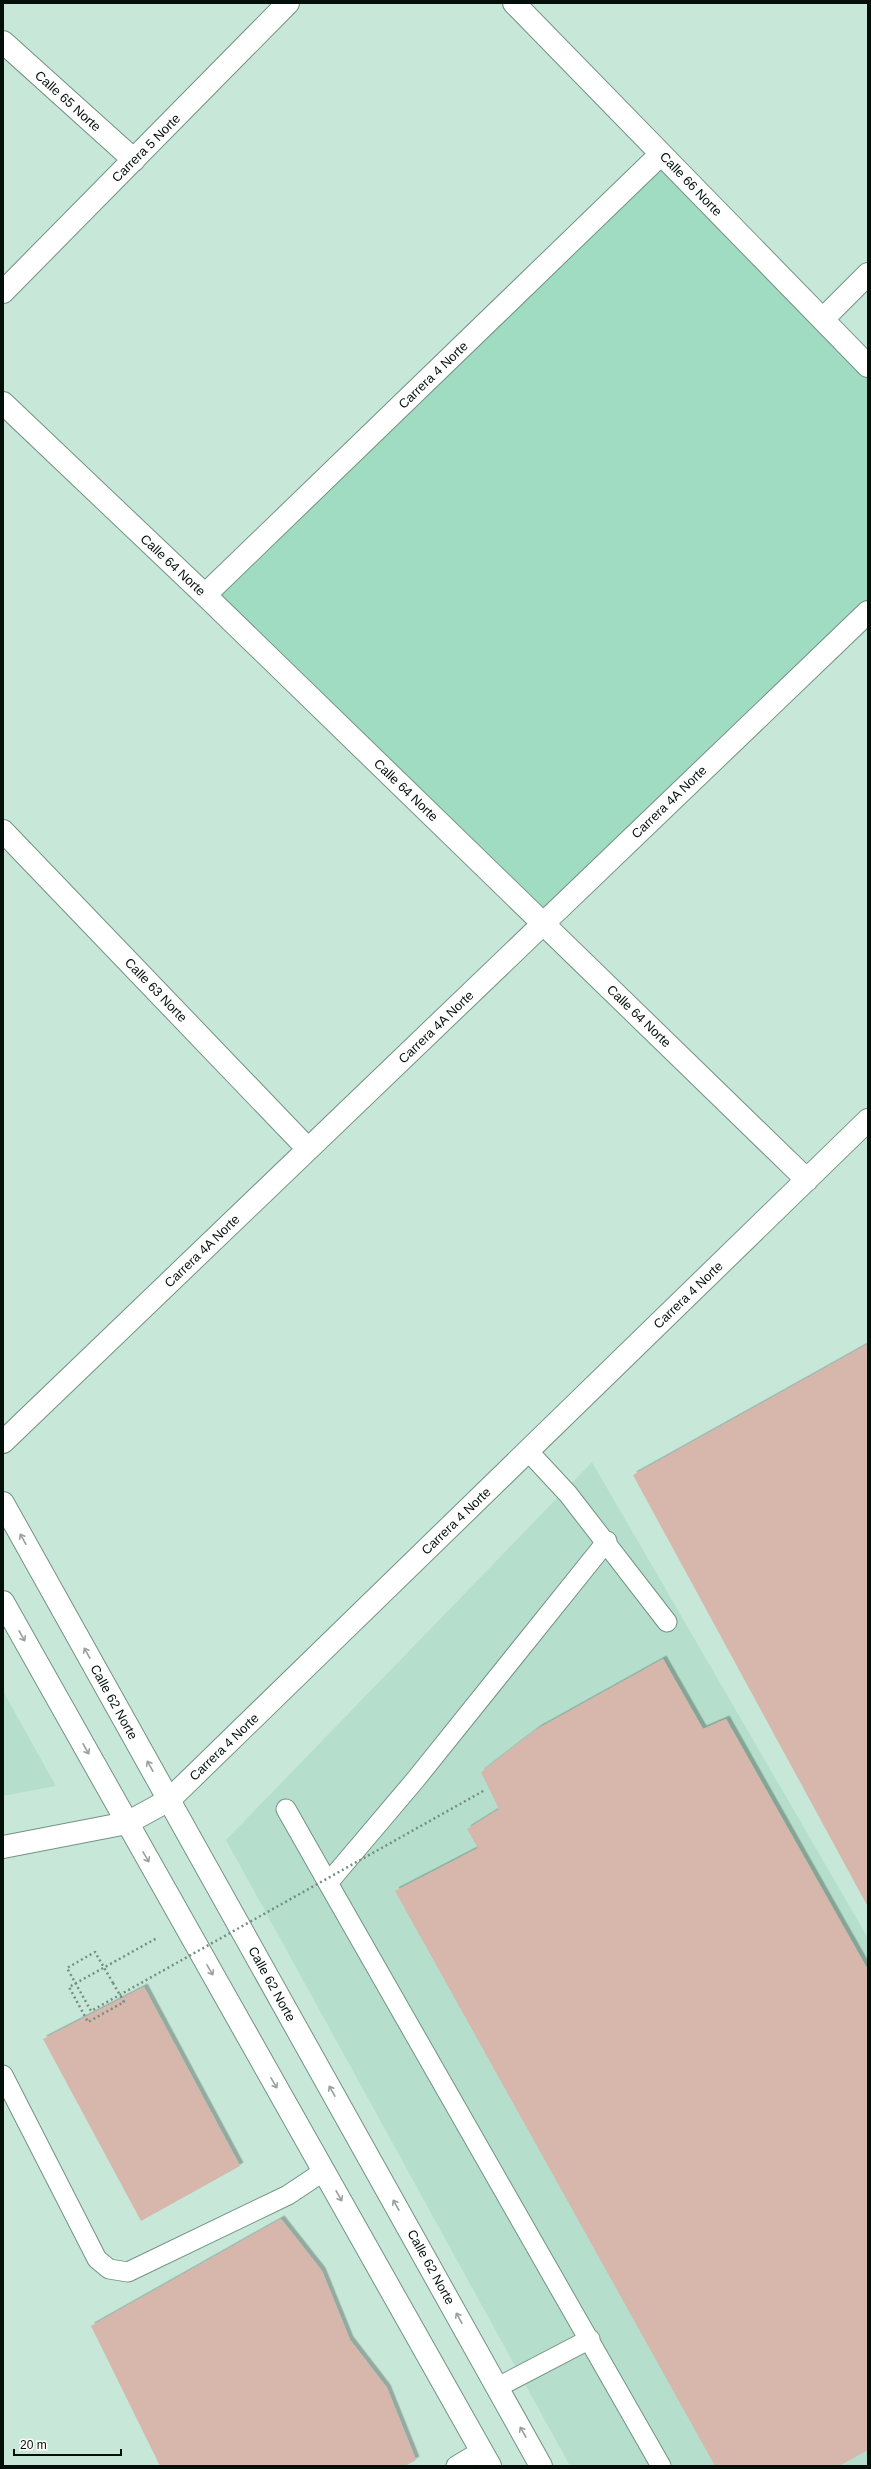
<svg xmlns="http://www.w3.org/2000/svg" width="871" height="2469" viewBox="0 0 871 2469" font-family="Arial,sans-serif">
  <defs>
    <filter id="shadow"><feDropShadow dx="3.5" dy="-3.5" stdDeviation="0" flood-color="#0004"/></filter>
  </defs>
  <rect width="100%" height="100%" fill="#c7e8d9"/>
  <path fill="#b5dfcc" d="M592 1462 868 1938V2466H570L226 1840Z
    M3 1691 56 1786 3 1796Z"/>
  <path fill="#a0dcc2" d="M661 154 868 367V612L543 923 205 595Z"/>
  <path fill="#d7b6ab" filter="url(#shadow)" d="M868 1344V1907L633 1475Z
    M663 1659 703 1729 726 1719 868 1970V2450L839 2466H715L395 1891 478 1848 467 1829 499 1809 481 1772 537 1729Z
    M144 1987 240 2166 141 2221 43 2039Z
    M281 2219 322 2271 350 2340 387 2388 416 2460 405 2466H160L91 2326Z"/>
  <g fill="none" stroke-linecap="round" stroke-linejoin="round">
    <g stroke="#739284" stroke-width="21">
      <path id="lane" d="M528 1451 568 1494 667 1622
        M607 1541 416 1779 328 1883 661 2466
        M286 1809 328 1883
        M3 2075 97 2259 109 2269 128 2272 288 2195 324 2171
        M498 2387 590 2339
        M456 2466 481 2451"/>
    </g>
    <g stroke="#739284" stroke-width="24">
      <path id="street" d="M514 3 868 366
        M3 42 134 160
        M823 319 868 274
        M3 403 205 595 807 1180
        M205 595 661 154
        M3 831 308 1149
        M3 1442 868 612
        M3 1847 127 1823 169 1800 868 1120"/>
    </g>
    <g stroke="#739284" stroke-width="24">
      <path id="secondary" d="M3 292 288 3
        M3 1503 541 2466
        M3 1602 490 2466"/>
    </g>
    <path stroke="#768e83" stroke-width="2.5" stroke-dasharray="2 3" stroke-linecap="butt" d="M113 1983 124 2002 88 2022 69 1987 157 1938"/>
    <use href="#lane" stroke="#fff" stroke-width="19"/>
    <use href="#street" stroke="#fff" stroke-width="22"/>
    <use href="#secondary" stroke="#fff" stroke-width="22"/>
    <path stroke="#768e83" stroke-width="2.5" stroke-dasharray="2 3" stroke-linecap="butt" d="M113 1983 95 1952 67 1968 91 2011 485 1790"/>
  </g>
  <defs><path id="oneway-shaft" d="M-6 0H5M1.5-3L5.5 0L1.5 3" fill="none" stroke-width="1.6" stroke-linecap="round" stroke-linejoin="round"/></defs>
  <g stroke="#9b9f9d">
    <use href="#oneway-shaft" transform="translate(23 1539) rotate(-119)"/>
    <use href="#oneway-shaft" transform="translate(22 1636) rotate(61)"/>
    <use href="#oneway-shaft" transform="translate(87 1653) rotate(-119)"/>
    <use href="#oneway-shaft" transform="translate(86 1749) rotate(61)"/>
    <use href="#oneway-shaft" transform="translate(150 1766) rotate(-119)"/>
    <use href="#oneway-shaft" transform="translate(146 1857) rotate(60)"/>
    <use href="#oneway-shaft" transform="translate(210 1970) rotate(60)"/>
    <use href="#oneway-shaft" transform="translate(274 2083) rotate(60)"/>
    <use href="#oneway-shaft" transform="translate(332 2091) rotate(-119)"/>
    <use href="#oneway-shaft" transform="translate(339 2196) rotate(61)"/>
    <use href="#oneway-shaft" transform="translate(396 2205) rotate(-119)"/>
    <use href="#oneway-shaft" transform="translate(459 2318) rotate(-119)"/>
    <use href="#oneway-shaft" transform="translate(523 2432) rotate(-119)"/>
  </g>
  <g text-anchor="middle" dominant-baseline="central" stroke-width="3" stroke-linejoin="round" paint-order="stroke">
    <g font-size="13" fill="#040f0a" stroke="#fff">
      <text transform="translate(68 101) rotate(42)">Calle 65 Norte</text>
      <text transform="translate(146 148) rotate(-45)">Carrera 5 Norte</text>
      <text transform="translate(691 184) rotate(46)">Calle 66 Norte</text>
      <text transform="translate(433 375) rotate(-44)">Carrera 4 Norte</text>
      <text transform="translate(173 565) rotate(43)">Calle 64 Norte</text>
      <text transform="translate(406 790) rotate(44)">Calle 64 Norte</text>
      <text transform="translate(669 802) rotate(-44)">Carrera 4A Norte</text>
      <text transform="translate(156 990) rotate(46)">Calle 63 Norte</text>
      <text transform="translate(639 1016) rotate(44)">Calle 64 Norte</text>
      <text transform="translate(436 1027) rotate(-44)">Carrera 4A Norte</text>
      <text transform="translate(202 1251) rotate(-44)">Carrera 4A Norte</text>
      <text transform="translate(688 1295) rotate(-44)">Carrera 4 Norte</text>
      <text transform="translate(456 1521) rotate(-44)">Carrera 4 Norte</text>
      <text transform="translate(114 1702) rotate(61)">Calle 62 Norte</text>
      <text transform="translate(224 1747) rotate(-44)">Carrera 4 Norte</text>
      <text transform="translate(272 1984) rotate(61)">Calle 62 Norte</text>
      <text transform="translate(431 2267) rotate(61)">Calle 62 Norte</text>
    </g>
  </g>
  <rect width="871" height="2469" fill="none" stroke="#040f0a" stroke-width="8"/>
  <path d="M14 2449v6h107v-6" fill="none" stroke="#040f0a" stroke-width="2"/>
  <text x="20" y="2449" font-size="12" fill="#040f0a" stroke="#ffffff" stroke-width="3" paint-order="stroke">20 m</text>
</svg>
